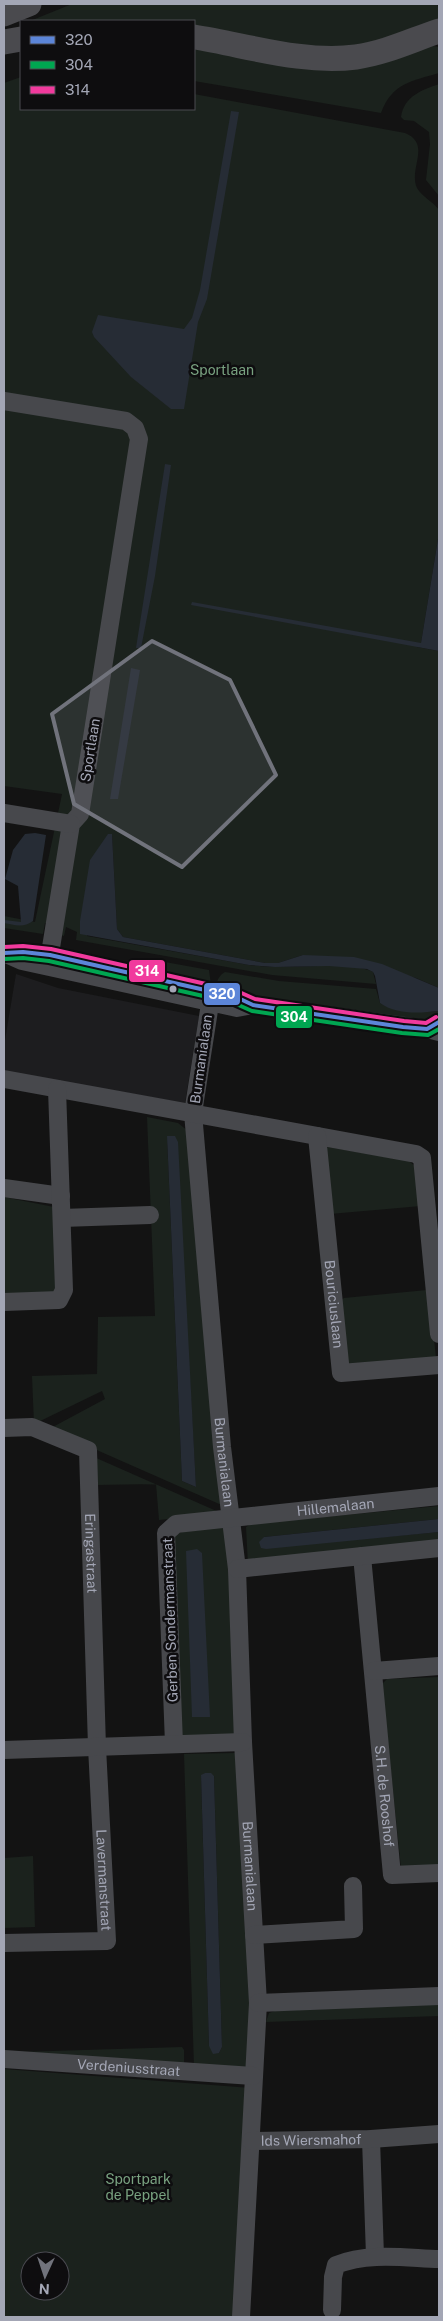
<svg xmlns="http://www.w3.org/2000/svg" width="443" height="2321" viewBox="0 0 443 2321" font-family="'Public Sans',sans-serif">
  <rect width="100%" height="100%" fill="#131313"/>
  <path fill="#1d1d1f" d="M16 974 58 988 199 1016 185 1103 4 1071V1046Z"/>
  <path fill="#1b221d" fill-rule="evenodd" d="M72 4H437L439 10V28L366 55 194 35V21H30Z
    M428 45 439 47V73C412 81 392 83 381 113L194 81V50Z
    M21 77V109H194V94L405 133C432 144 408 169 417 188 422 197 434 202 439 210V533L421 643H418L417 647 439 651V988L416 978 303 955 278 963H265L123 937 117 929 112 835 87 936 249 965C258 966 267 967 276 967 301 968 352 961 373 972L376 984 272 975 76 940 77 932 66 927 64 936 59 935 60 926 45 923 43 934 4 928V916L35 922 62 794 4 786V83Z
    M439 84V196L426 180 430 144 429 132 414 121 404 120 401 117C404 96 422 90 439 84Z
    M143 958 209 970 211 985 209 988 142 966Z
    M225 972 279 981 376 989 380 1003 429 1012 439 1011V1019L411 1020 292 1004 218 990C214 984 219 975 225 972Z
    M147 1117 178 1123 188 1131 226 1507 49 1429 105 1399 102 1391 34 1424 32 1376 97 1374 98 1317 155 1316ZM167 1137 190 1380 196 1487 182 1481Z
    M328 1147 409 1161 418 1169 421 1206 330 1214 325 1150Z
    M4 1197 54 1207 57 1292 4 1297Z
    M427 1290 429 1292 436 1358 348 1369 340 1301 344 1298Z
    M94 1457 221 1513 159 1520 156 1484 95 1485Z
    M439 1506V1519L264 1537 261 1548 439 1532V1547L248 1565 246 1527 251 1524Z
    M227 1526 238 1734 185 1737 182 1735 173 1539 176 1534 199 1527Z
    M439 1677V1868H401L382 1684 387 1679Z
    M235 1753 239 1756 252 2002 248 2069 194 2067 184 1754ZM205 1773 214 1776 222 2047 219 2053 209 2046 201 1776Z
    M33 1856 35 1927 4 1928V1858Z
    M439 2004V2016L266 2022 269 2013 275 2011Z
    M182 2047 184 2050V2068L19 2052Z
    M4 2069 251 2088 237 2317H4ZM30 2261H60V2291H30Z"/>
  <path fill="#262c35" d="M231 111 239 112 207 299 198 322 184 409H171L131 377 94 337 92 332 98 315 184 329 192 318 200 290Z
    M165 464 171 465 155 576 141 648H136Z
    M439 533V651L191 605 192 602 421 643Z
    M131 668 140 670 118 799H110Z
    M35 833 46 835 33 921C24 928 14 925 4 923V920L21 922 18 886 5 879 13 850 25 834Z
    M108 834H112L117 929 123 937 265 963H278L303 955 354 957 382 964 439 988V1011C419 1013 397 1015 380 1003L375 976 373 972 367 969 329 966 275 967 249 965 80 934V921L90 860Z
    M167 1136H175L178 1142 196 1487 182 1481Z
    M439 1519V1532L266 1549 261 1548 259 1542 264 1537Z
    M197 1549 202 1553 210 1717H192L186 1551Z
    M205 1773H211L214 1776 222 2047 219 2053 213 2054 209 2046 201 1775Z"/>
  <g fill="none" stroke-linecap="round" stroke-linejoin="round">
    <g stroke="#47484c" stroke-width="18">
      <path d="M4 401 126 421 135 428 139 439 80 814 71 824 48 966"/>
      <path d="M4 813 71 824"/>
      <path d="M4 953 22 961 237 1008 253 1005 427 1029 439 1032"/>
      <path id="s1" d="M212 991 193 1113 222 1447 237 1569 243 1742 258 2003 241 2317"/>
      <path d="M4 1079 416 1154 422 1158 439 1334"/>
      <path id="s2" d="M317 1136 341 1373 439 1365"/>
      <path d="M4 1188 61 1196"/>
      <path d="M62 1218 150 1215"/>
      <path d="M4 1302 59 1300 64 1290 57 1089"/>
      <path id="s3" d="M4 1428 32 1427 88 1450 97 1747 107 1941 4 1943"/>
      <path id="s4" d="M362 1556 392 1875 439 1873"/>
      <path d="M237 1569 439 1548"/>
      <path d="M374 1671 439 1666"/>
      <path id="s5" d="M174 1744 166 1533 176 1524 439 1496"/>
      <path d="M4 1750 243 1742"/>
      <path d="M254 1935 354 1929 353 1886"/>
      <path d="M258 2003 439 1996"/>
      <path id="s6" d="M4 2059 253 2076"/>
      <path d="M371 2139 375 2256"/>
      <path id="s7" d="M251 2141 371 2139 439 2134"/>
      <path d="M332 2310 333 2277 336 2265C369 2252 405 2258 439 2259"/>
    </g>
    <path stroke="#4a4a4e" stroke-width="25" d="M4 14 29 4
      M194 37C246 45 302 64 356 57 385 53 412 40 439 31
      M4 42 21 39"/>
    <g stroke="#0e0d0f" stroke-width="8">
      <path id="bus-1" d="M4 953 23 952 50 955 236 997 253 1005 403 1027 427 1029 439 1022"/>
    </g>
    <g stroke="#0e0d0f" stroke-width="8">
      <path id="bus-2" d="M4 959 23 958 49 961 234 1003 252 1011 402 1033 428 1035 439 1029"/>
    </g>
    <g stroke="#0e0d0f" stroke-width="8">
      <path id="bus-3" d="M4 947 23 946 51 949 237 991 255 999 404 1021 426 1023 436 1017"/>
    </g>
    <use href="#bus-1" stroke="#5c85d8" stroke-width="4"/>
    <use href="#bus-2" stroke="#00a651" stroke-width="4"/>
    <use href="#bus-3" stroke="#f13a9d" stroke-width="4"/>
  </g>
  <path fill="#71737c" fill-opacity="0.2" stroke="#71737c" stroke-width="4" stroke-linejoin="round" d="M152 641 230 680 276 775 182 867 74 804 52 714Z"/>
  <circle fill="#a3a6b5" stroke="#0e0d0f" stroke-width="2" cx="173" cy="989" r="4.5"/>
  <g text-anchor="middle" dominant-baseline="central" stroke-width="5" stroke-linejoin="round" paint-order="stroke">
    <g font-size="14" fill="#79a280" stroke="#0e0d0f">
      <text x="222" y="370">Sportlaan</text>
      <text x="138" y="2179">Sportpark<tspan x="138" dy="16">de Peppel</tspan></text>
    </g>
    <g font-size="14" fill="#a3a6b5" stroke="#0e0d0f">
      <text transform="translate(90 750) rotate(-81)">Sportlaan</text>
      <text transform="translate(201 1059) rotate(-82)">Burmanialaan</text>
      <text stroke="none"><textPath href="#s2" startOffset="169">Bouriciuslaan</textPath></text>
      <text stroke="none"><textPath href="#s1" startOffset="474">Burmanialaan</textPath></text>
      <text stroke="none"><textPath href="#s5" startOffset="385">Hillemalaan</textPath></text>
      <text stroke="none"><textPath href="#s3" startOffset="192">Eringastraat</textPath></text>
      <text transform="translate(170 1620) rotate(-92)">Gerben Sondermanstraat</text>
      <text stroke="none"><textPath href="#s4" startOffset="241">S.H. de Rooshof</textPath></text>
      <text stroke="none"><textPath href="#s1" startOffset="879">Burmanialaan</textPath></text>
      <text stroke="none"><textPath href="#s3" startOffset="519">Lavermanstraat</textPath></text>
      <text stroke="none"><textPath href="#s6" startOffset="125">Verdeniusstraat</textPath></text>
      <text stroke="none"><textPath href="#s7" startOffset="60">Ids Wiersmahof</textPath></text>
    </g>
  </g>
  <g stroke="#0e0d0f" stroke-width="2">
    <rect x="128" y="959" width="38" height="24" rx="5" fill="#f13a9d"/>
    <rect x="203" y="982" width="38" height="24" rx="5" fill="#5c85d8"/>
    <rect x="275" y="1005" width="38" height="24" rx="5" fill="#00a651"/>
  </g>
  <g font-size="14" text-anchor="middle" font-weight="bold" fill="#fff">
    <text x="147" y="976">314</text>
    <text x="222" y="999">320</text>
    <text x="294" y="1022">304</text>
  </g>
  <rect width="443" height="2321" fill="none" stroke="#a3a6b5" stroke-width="10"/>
  <rect x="20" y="20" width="175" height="90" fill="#0e0d0f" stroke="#4a4a51"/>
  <rect x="30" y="36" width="25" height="8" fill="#5c85d8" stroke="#4a4a51"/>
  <text x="65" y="45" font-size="15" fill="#a3a6b5">320</text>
  <rect x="30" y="61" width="25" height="8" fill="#00a651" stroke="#4a4a51"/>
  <text x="65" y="70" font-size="15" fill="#a3a6b5">304</text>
  <rect x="30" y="86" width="25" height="8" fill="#f13a9d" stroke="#4a4a51"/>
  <text x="65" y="95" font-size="15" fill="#a3a6b5">314</text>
  <g transform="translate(45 2276) rotate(183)"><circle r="24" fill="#0e0d0f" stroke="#4a4a51"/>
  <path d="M0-4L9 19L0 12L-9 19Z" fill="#71737c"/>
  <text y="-8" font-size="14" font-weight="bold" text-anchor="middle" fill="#a3a6b5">N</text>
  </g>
</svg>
